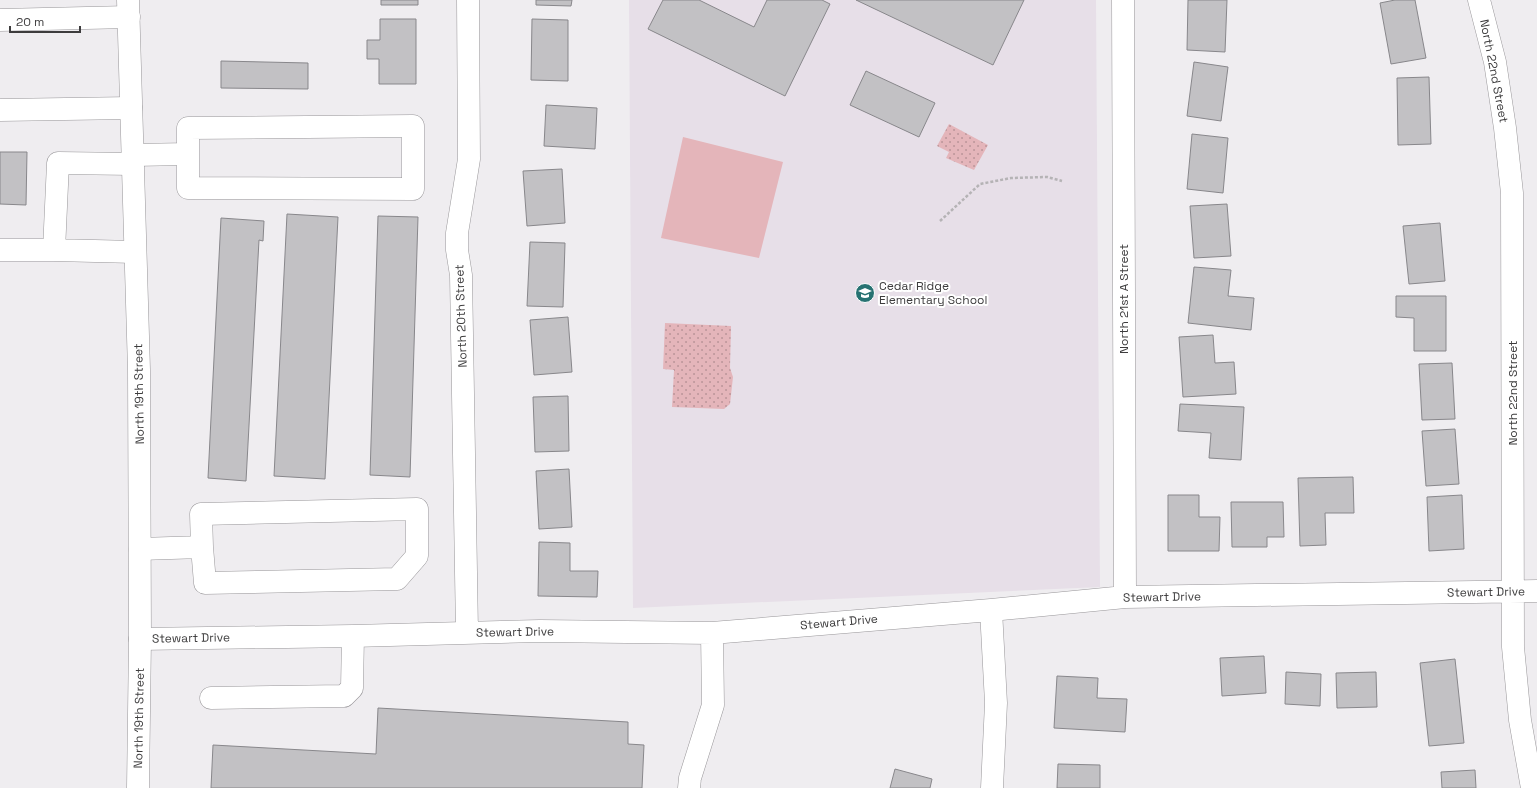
<svg xmlns="http://www.w3.org/2000/svg" width="1537" height="788" viewBox="0 0 1537 788" font-family="'Space Grotesk',sans-serif">
  <defs>
    <pattern id="park-dots" width="8" height="8" patternUnits="userSpaceOnUse"><rect width="8" height="8" fill="#e4b5ba"/><path d="M2 2h.1M6 6h.1" fill="none" stroke="#ba9498" stroke-width="1.8" stroke-linecap="round"/></pattern>
  </defs>
  <rect width="100%" height="100%" fill="#efedf0"/>
  <path fill="#e7dfe8" d="M629 0H1096L1100 587 633 608Z"/>
  <path fill="#e4b5ba" d="M683 137 783 162 759 258 661 238Z"/>
  <path fill="url(#park-dots)" d="M949 124 988 145 974 170 946 158 949 152 937 146Z
    M665 323 731 326 730 368 733 377 730 404 724 409 672 407 674 370 663 369Z"/>
  <path fill="#c2c1c4" stroke="#88878b" d="M381 0H418V5H381Z
    M536 0H572L571 6 536 5Z
    M663 0H699L754 27 767 0H822L830 4 785 96 648 29Z
    M856 0H1024L993 65Z
    M1188 0H1227L1225 52 1187 50Z
    M1395 0H1415L1426 58 1391 64 1380 3Z
    M380 19H416V84H379V59H367V40H380Z
    M532 19 568 20V81L531 80Z
    M221 61 308 63V89L221 88Z
    M1194 62 1228 67 1221 121 1187 116Z
    M866 71 935 103 919 137 850 105Z
    M1429 77 1431 144 1398 145 1397 78Z
    M546 105 597 108 595 149 544 146Z
    M1192 134 1228 138 1223 193 1187 189Z
    M0 152H27L26 205 0 204Z
    M562 169 565 223 527 226 523 171Z
    M1227 204 1231 256 1194 258 1190 206Z
    M287 214 338 217 325 479 274 476Z
    M378 216 418 217 410 477 370 475Z
    M221 218 264 221 263 241 259 240 246 481 208 478Z
    M1440 223 1445 281 1409 284 1403 226Z
    M530 242 565 243 563 307 527 306Z
    M1194 267 1231 270 1228 296 1254 298 1251 330 1188 323Z
    M1396 296H1446V351H1414V318L1396 317Z
    M568 317 572 372 534 375 530 320Z
    M1213 335 1215 363 1234 362 1236 394 1183 397 1179 337Z
    M1452 363 1455 419 1422 420 1419 364Z
    M568 396 569 451 535 452 533 397Z
    M1180 404 1244 407 1241 460 1209 458 1211 433 1178 431Z
    M1455 429 1459 484 1426 486 1422 431Z
    M569 469 572 527 539 529 536 471Z
    M1353 477 1354 513H1325L1326 545 1300 546 1298 478Z
    M1168 495H1199V517H1220L1219 551H1168Z
    M1462 495 1464 549 1429 551 1427 497Z
    M1231 502H1283L1284 537H1267V547H1232Z
    M539 542 570 543V571H598L597 597 538 596Z
    M1264 656 1266 693 1222 696 1220 658Z
    M1455 659 1464 743 1429 746 1420 663Z
    M1286 672 1321 674 1320 706 1285 704Z
    M1376 672 1377 707 1337 708 1336 673Z
    M1057 676 1098 678 1097 698 1127 699 1125 732 1054 728Z
    M378 708 628 722V744L644 745 642 788H211L213 745 376 754Z
    M1058 764 1100 765V788H1057Z
    M895 769 932 779 930 788H890Z
    M1475 770 1476 788H1442L1441 772Z"/>
  <g fill="none" stroke-linecap="round" stroke-linejoin="round">
    <g stroke="#989699" stroke-width="23">
      <path id="minor" d="M1123 0 1125 597
        M1479 0 1495 62 1505 128 1512 193 1513 647 1520 720 1532 788
        M0 20 129 17
        M0 110 131 108
        M133 155 188 154V188L413 189V126L188 128V154
        M133 164 58 163 54 250 135 252
        M0 250H54
        M140 549 202 547 205 583 397 579 417 556V509L201 514 202 547
        M991 610 996 703 992 788
        M467 632 461 275 457 250V233L469 159 468 0
        M140 639 353 636 540 631 712 633 991 610 1125 597 1537 591
        M211 698 344 696 352 688 353 636
        M689 788 690 778 713 705 712 633"/>
    </g>
    <g stroke="#989699" stroke-width="23">
      <path id="major" d="M128 0 139 370 140 639 138 788"/>
    </g>
    <path stroke="#b5b3b5" stroke-width="2.5" stroke-dasharray="3 2" stroke-linecap="butt" d="M940 221 980 184 1011 178 1047 177 1062 181"/>
    <use href="#minor" stroke="#fff" stroke-width="22"/>
    <use href="#major" stroke="#fff" stroke-width="22"/>
  </g>
  <defs>
    <g id="school-disc" transform="scale(1)"><circle r="9.5" fill="#277272" stroke="#fff"/><path d="M0-5L7-2L0 1L-7-2ZM-4 1L0 2.5L4 1V4Q0 6-4 4Z" fill="#fff"/></g>
  </defs>
  <g fill-rule="evenodd">
    <use href="#school-disc" x="865" y="293"/>
  </g>
  <g text-anchor="middle" dominant-baseline="central" stroke-width="4" stroke-linejoin="round" paint-order="stroke">
    <g font-size="12" fill="#3d3c3d" stroke="#fff">
      <text transform="translate(1494 71) rotate(79)">North 22nd Street</text>
      <text transform="translate(1124 299) rotate(-90)">North 21st A Street</text>
      <text transform="translate(461 316) rotate(-92)">North 20th Street</text>
      <text transform="translate(1513 393) rotate(-90)">North 22nd Street</text>
      <text transform="translate(139 394) rotate(-91)">North 19th Street</text>
      <text transform="translate(1486 592) rotate(-1)">Stewart Drive</text>
      <text transform="translate(1162 597) rotate(-1)">Stewart Drive</text>
      <text transform="translate(839 622) rotate(-5)">Stewart Drive</text>
      <text transform="translate(515 632) rotate(-1)">Stewart Drive</text>
      <text transform="translate(191 638) rotate(-1)">Stewart Drive</text>
      <text transform="translate(139 718) rotate(-89)">North 19th Street</text>
    </g>
    <g font-size="12" fill="#3d3c3d" stroke="#fff" text-anchor="start">
      <text x="879" y="286">Cedar Ridge<tspan x="879" dy="14">Elementary School</tspan></text>
    </g>
  </g>
  <path d="M10 26v6h70v-6" fill="none" stroke="#3d3c3d" stroke-width="2"/>
  <text x="16" y="26" font-size="12" fill="#3d3c3d" stroke="#ffffff" stroke-width="3" paint-order="stroke">20 m</text>
</svg>
